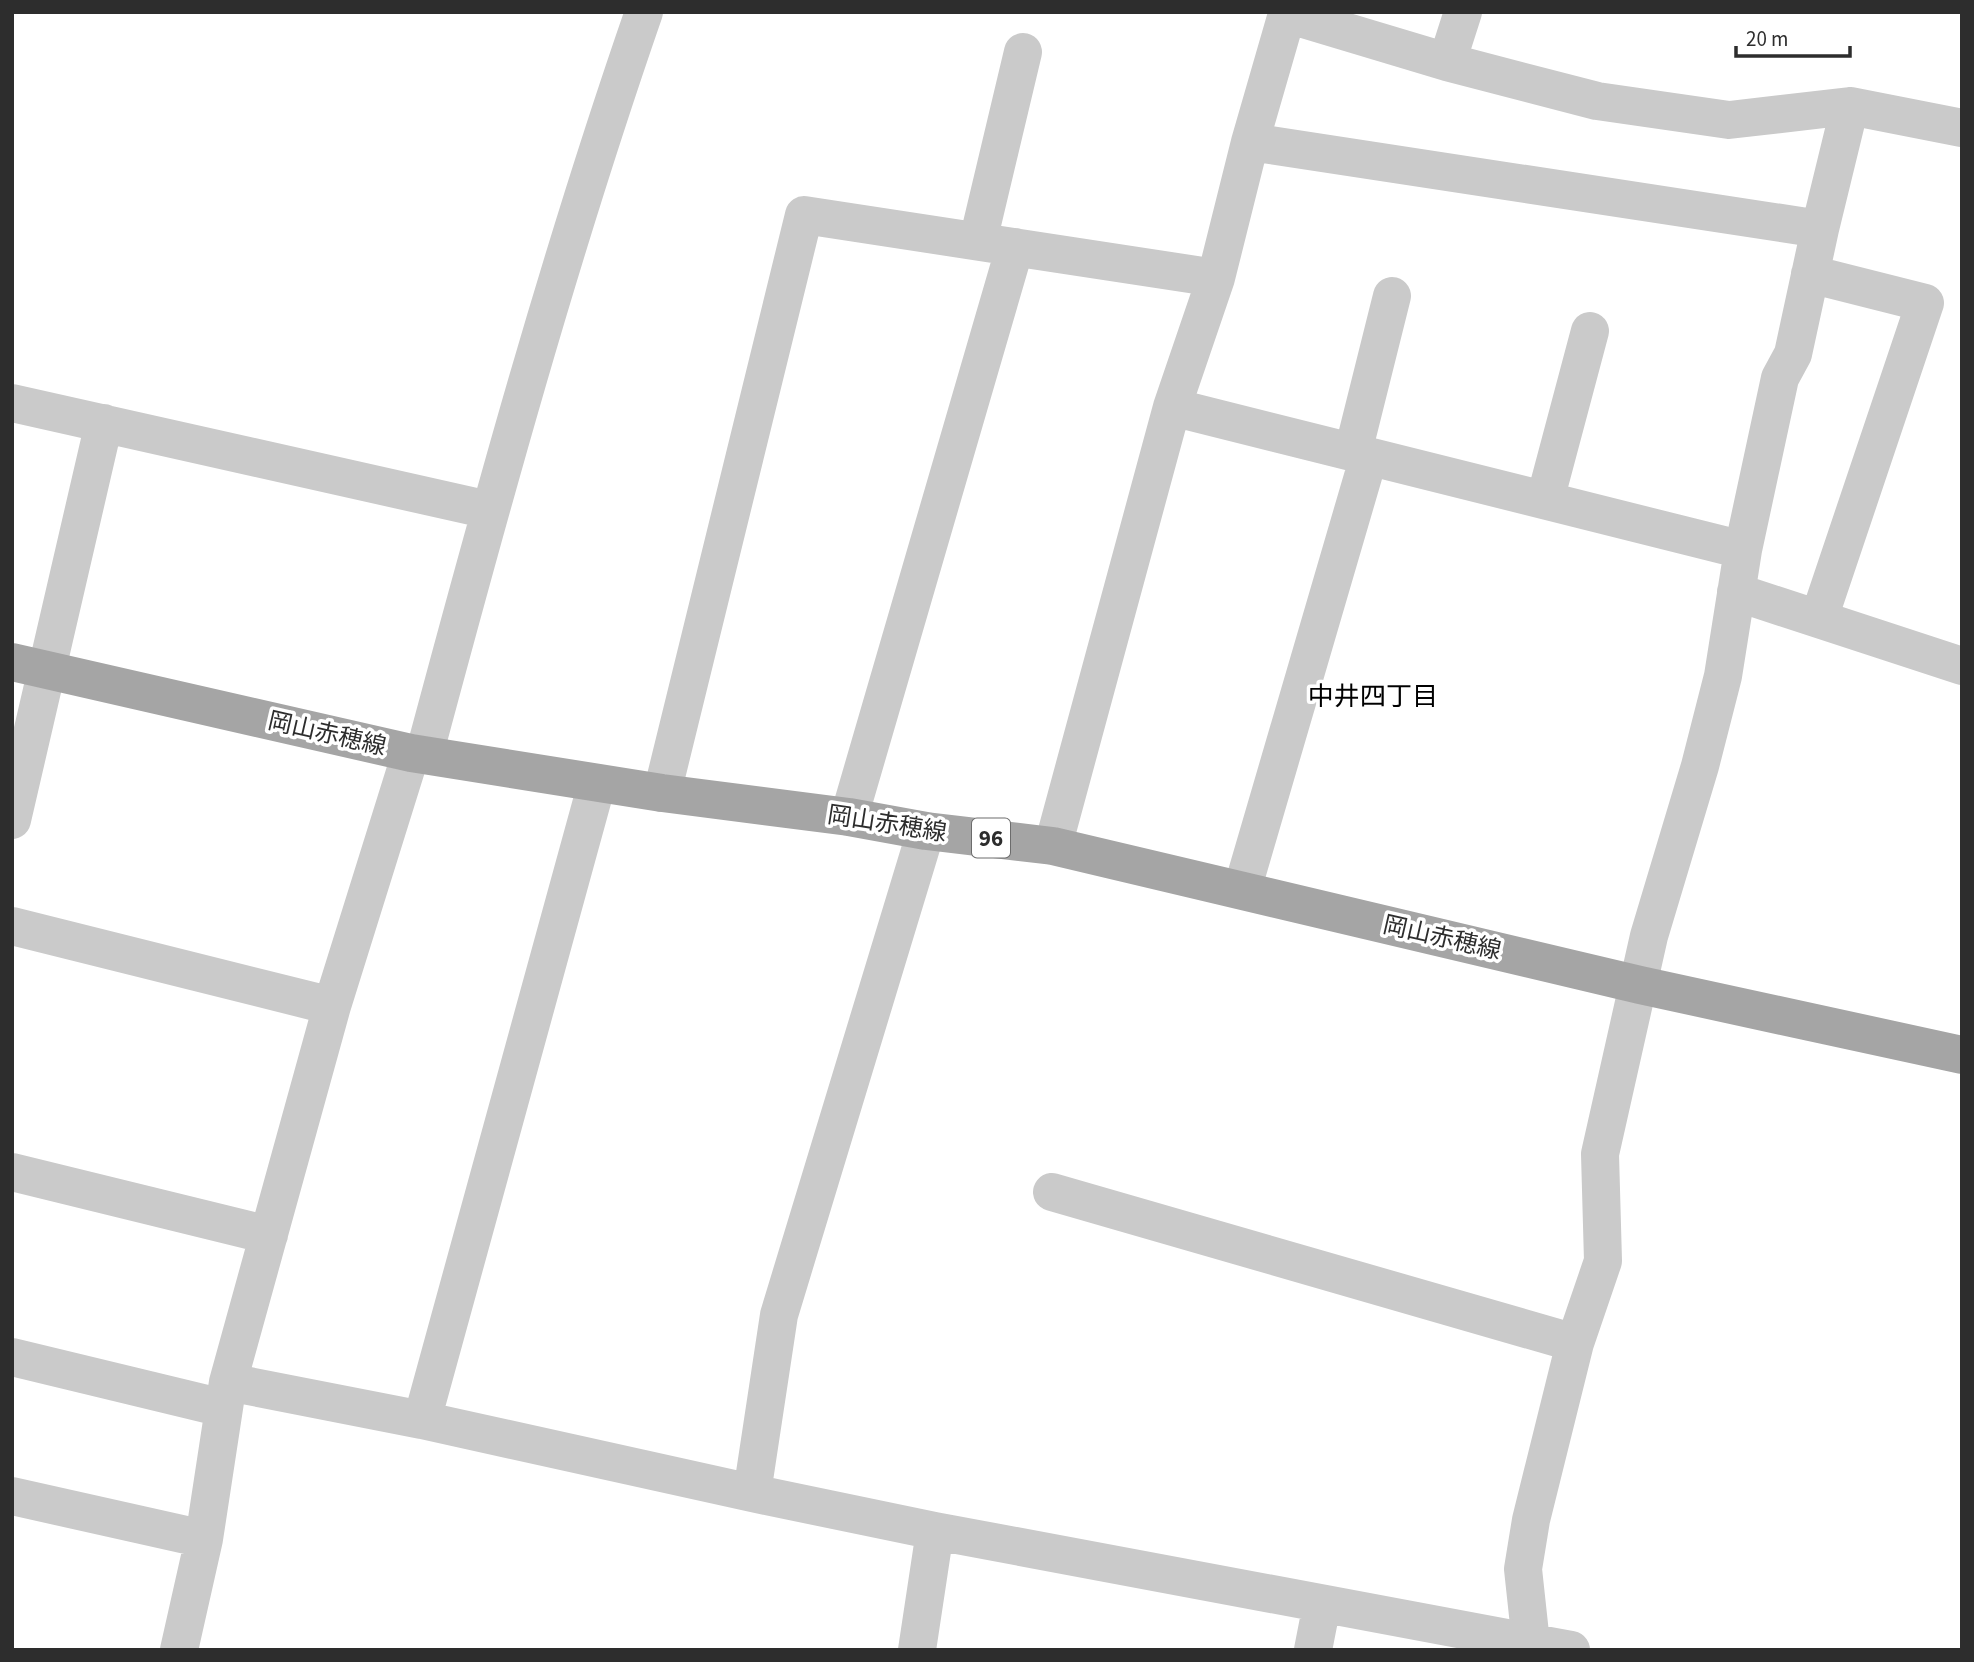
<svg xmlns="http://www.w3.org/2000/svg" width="1974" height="1662" viewBox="0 0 1974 1662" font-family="'Source Sans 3','Noto Sans JP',sans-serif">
  <rect width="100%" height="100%" fill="#fff"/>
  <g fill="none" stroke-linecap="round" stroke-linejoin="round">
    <path stroke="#cacaca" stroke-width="38" d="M1447 62 1463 12
      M1250 142 1820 229
      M978 241 1023 52
      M1810 274 1925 303 1819 618
      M12 403 489 510
      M1172 407 1743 550
      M1353 452 1392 296
      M1545 500 1590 331
      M1736 592 1962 666
      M424 755C491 505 559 257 644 12
      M662 793 804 215 1216 278
      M849 817 1015 247
      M12 820 104 423
      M1053 846 1172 407 1216 278 1250 142 1287 14 1447 62 1597 101 1729 120 1850 106 1962 128
      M1242 890 1369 456
      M12 926 332 1006
      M12 1172 269 1235
      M1052 1192 1575 1343
      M12 1357 223 1408
      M228 1382 422 1420 752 1493 935 1531 1571 1650
      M422 1420 597 783
      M752 1493 779 1315 926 831
      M12 1496 204 1539
      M179 1650 204 1539 228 1382 332 1006 411 753
      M917 1650 935 1531
      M1313 1650 1322 1604
      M1529 1650 1531 1643 1523 1569 1531 1520 1575 1343 1603 1261 1600 1154 1649 936 1700 766 1723 676 1743 550 1780 378 1793 354 1820 229 1850 106"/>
    <path stroke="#a5a5a5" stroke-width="38" d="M12 662 411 753 662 793 849 817 926 831 1053 846 1640 985 1962 1055"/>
  </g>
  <g text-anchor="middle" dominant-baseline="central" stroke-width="7" stroke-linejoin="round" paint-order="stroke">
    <rect fill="#fff" stroke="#6c6c6c" stroke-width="2" x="972" y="818.5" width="38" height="39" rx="5"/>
    <g font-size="23" font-weight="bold" fill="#2d2d2d">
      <text x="991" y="838">96</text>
    </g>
    <g font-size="24" fill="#2d2d2d" stroke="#fff">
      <text transform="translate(327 734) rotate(13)">岡山赤穂線</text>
      <text transform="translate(887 824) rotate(9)">岡山赤穂線</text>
      <text transform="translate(1442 938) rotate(13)">岡山赤穂線</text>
    </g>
    <g font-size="26" fill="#000" stroke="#fff">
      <text x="1373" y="696">中井四丁目</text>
    </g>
  </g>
  <rect width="1974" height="1662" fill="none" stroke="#2d2d2d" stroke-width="28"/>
  <path d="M1736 46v10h114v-10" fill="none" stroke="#2d2d2d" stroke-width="3.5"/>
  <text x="1746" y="46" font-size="21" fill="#2d2d2d" stroke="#ffffff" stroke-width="5" paint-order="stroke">20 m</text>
</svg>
